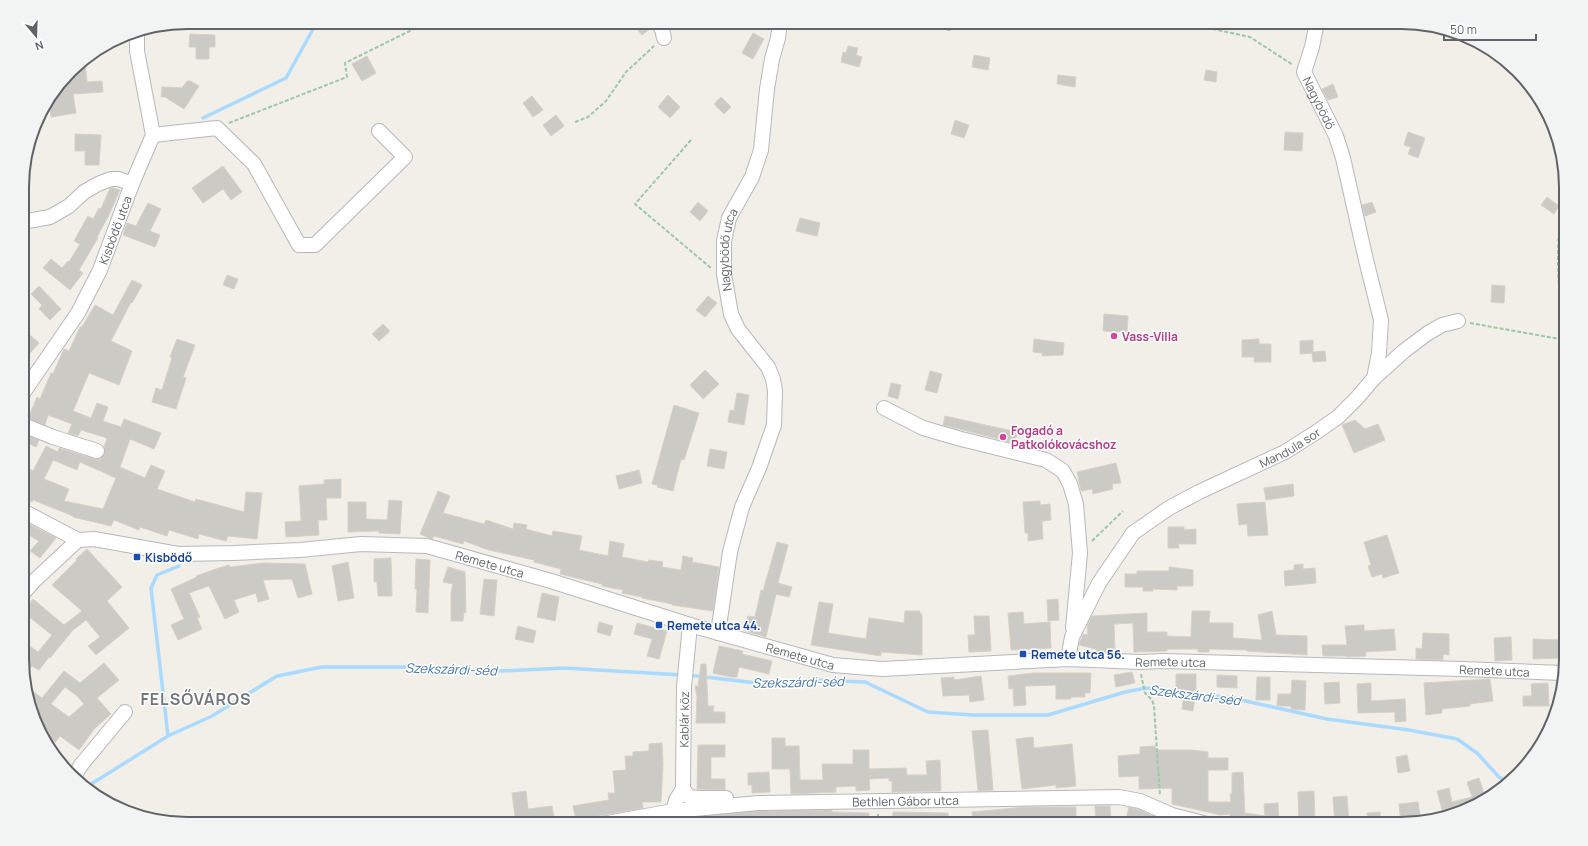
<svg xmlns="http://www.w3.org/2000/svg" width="1588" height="846" viewBox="0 0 1588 846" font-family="Manrope,sans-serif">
  <rect width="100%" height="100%" fill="#f1efe8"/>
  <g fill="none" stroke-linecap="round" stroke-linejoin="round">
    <path stroke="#aadaff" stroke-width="3.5" d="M203 118 286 78 317 22
      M688 675 765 684 812 680 865 682 928 712 973 715H1048L1125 692 1146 688 1232 698 1327 719 1409 730 1457 739 1477 753 1499 777 1508 783
      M168 736 151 588 157 575 179 566
      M88 786 168 736 212 716 277 676 322 667H428L480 672 564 668 682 675"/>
  </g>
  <path fill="#cccac5" stroke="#d6d1c6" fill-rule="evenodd" d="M643 22H647L651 28 642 35 636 28Z
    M753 33 764 39 753 59 742 53Z
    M190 34 215 35V47H209V59H196V47H189Z
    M848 46 858 48 856 55 862 57 859 67 841 62 843 52 846 53Z
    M974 55 990 58 988 70 972 67Z
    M367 56 376 73 362 81 352 64Z
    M79 62H85L87 82 102 81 103 92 73 94 76 113 51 117 49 101Z
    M1206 70 1217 72 1216 82 1204 80Z
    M1058 75 1076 77 1075 87 1057 84Z
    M187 81H190L199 86 184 109 165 97H161L162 87 182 88Z
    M1333 84 1338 97 1328 100 1322 89Z
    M668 95 680 107 670 118 658 107Z
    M532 96 543 110 533 117 523 103Z
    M721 97 731 107 724 114 714 104Z
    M556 115 564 126 551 136 543 125Z
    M955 120 969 125 964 138 951 134Z
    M1285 132 1303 133 1302 151 1284 150Z
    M1408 132 1425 138 1418 158 1408 154 1411 147 1404 145Z
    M75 134 101 135 99 165H85V151H75Z
    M223 166 242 192 231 200 223 189 203 203 192 188Z
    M110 188H114L120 190 109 215 97 237 98 238 79 270 83 273 70 290 43 268 51 259 62 268 68 261 69 262 80 244 74 241 88 216 93 219 99 208 101 209Z
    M1547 197 1559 206 1554 214 1541 205Z
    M698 202 708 211 700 221 690 212Z
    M1372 202 1376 212 1365 216 1362 205Z
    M148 203 161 209 150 231 160 235 155 247 123 235 127 223 136 226Z
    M800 218 820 223 817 236 796 231Z
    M227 275 238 279 234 289 223 285Z
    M132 280 142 285 132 303 131 302 111 341 132 351 119 385 89 373 73 411 91 418 97 403 108 407 103 421 121 427 124 419 161 433 154 449 130 439 120 467 145 478 151 465 165 471 157 489 195 502 196 499 244 512 246 492 262 493 257 539 228 536 226 541 199 534 198 539 169 530 167 536 140 527 139 530 114 520 111 526 73 517V516L33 500 32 502 23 498V465L33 471 46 446 58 452 59 448 95 459H100L105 454 104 447 107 438 81 430 78 436 68 433 72 424 48 415 45 425 23 417V414L29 416 37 397 40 399 51 373 53 374 64 349 69 351 80 327H82L95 305 113 315ZM53 460 77 470 80 462 116 478 103 509 64 501 69 489 44 479Z
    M1492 285 1505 286 1504 303 1491 302Z
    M39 286 61 309 50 320 39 309 42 305 31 294Z
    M708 296 717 303 705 317 696 310Z
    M1104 314 1128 316 1127 332 1103 331Z
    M383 324 390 331 379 341 372 334Z
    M23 329 39 343 23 361Z
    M177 339 195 345 183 377 186 378 176 409 152 402 156 388 162 390 172 358 170 357Z
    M1034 339 1064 343 1063 355 1042 356V353L1033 352Z
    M1259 339V344H1271V362H1254V357H1242V340Z
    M1313 340V352L1325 351 1326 361 1313 362 1312 353 1300 354V341Z
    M705 370 719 384 703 399 690 385Z
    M930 371 942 374 937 393 925 390Z
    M891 383 901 385 898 399 888 396Z
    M737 393 749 395 744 425 728 422 730 410 734 411Z
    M674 405 699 413 684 460 681 459 673 491 657 487 658 485 652 484Z
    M945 416 1017 432 1015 443 943 425Z
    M1355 420 1365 429 1378 424 1385 440 1354 453 1342 425Z
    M23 434 39 440 36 447 23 441Z
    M710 449 727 452 724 469 707 466Z
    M1116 463 1121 483 1112 484 1113 489 1093 494 1092 489 1081 491 1077 472Z
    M639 470 642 483 619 489 616 476Z
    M341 479V498H326L327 520H318L319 535 286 537 285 522 301 521 299 486 324 484V480Z
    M1293 484 1294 496 1266 500 1264 488Z
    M438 491 450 496 443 513 484 524 486 520 513 529 514 523 527 525 526 529 552 536 553 531 582 536 579 550 608 556 610 541 624 544 622 557 648 562 649 560 663 562 662 567 681 570 683 556 693 558 692 562 719 567 713 611 672 605V604L642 598V597L622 593 623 590 602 586V584L560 574 561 569 534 562V560L489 550 464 541 463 544 434 536 432 539 420 534Z
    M389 500 402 501 400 534 379 533V531L348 532V502H366V519L387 520Z
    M1040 501V505L1050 504 1051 520 1042 521 1043 539 1028 541V533H1025L1023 502Z
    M1265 502 1268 535 1248 536 1247 524 1239 525 1237 504Z
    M23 521 56 538 40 558 30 551 39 541 23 532Z
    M1168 527H1184V530L1196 529V544H1178L1179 548H1168Z
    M1387 535 1399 573 1383 578 1382 574 1372 577 1368 566 1371 565 1364 542Z
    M777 542 788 545 778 583 792 587 789 597 776 594 766 637 745 631 748 616 755 617 761 590 763 591Z
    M87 549 122 587 107 601 129 628 96 655 88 646 100 637 86 620 72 631 50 658 49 657 39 670 32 666 23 677V641L38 652 52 635 23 612 33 599 64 625 82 611 52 585 77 560 76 559Z
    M391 558 392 596H378L377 582H374V559Z
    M416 559 430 560 428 613 416 612 417 589H415Z
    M348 562 354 598 338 601 332 566Z
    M263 563 305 564 312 594 298 598 292 579 263 580 269 599 258 602 256 593 234 600 239 612 225 619 209 586 189 593 200 617 197 618 202 629 178 640 171 625 184 619 171 589 197 577 196 576 219 568 229 565 230 567Z
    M1303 564V569L1315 568 1316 583 1285 586 1284 571 1294 570V565Z
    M448 567 465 572 466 613 464 612 463 621H451V593L453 584 443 582Z
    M1169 567 1193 570V586H1177V590L1153 589V591H1143V587H1125V574H1137V571H1169Z
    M484 579 497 580 494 616 480 614Z
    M542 593 559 597 555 621 537 617Z
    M1058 599 1059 620 1048 621 1047 600Z
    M819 602 833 604 828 633 866 639 869 618 904 623 905 611H920V614H922V655L881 652V656L811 645Z
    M1192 611H1210L1209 623H1233V638L1262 640 1258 615 1272 611 1276 635 1307 636V655L1247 651V650L1209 649V652H1198V649H1167V651L1134 652 1133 623 1114 624 1115 652H1096V649L1079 645 1083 634 1088 635 1087 626 1092 616 1147 613V632H1167V636L1191 637Z
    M1023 612 1024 624 1050 622 1051 648 1011 650 1008 613Z
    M974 616H989L991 651 969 652 968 635H975Z
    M599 622 613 626 610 636 597 632Z
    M637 623 667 631 659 659 647 656 652 639 634 634Z
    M1364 625V631L1394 629 1396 650 1365 652 1366 656 1347 657V656H1323L1322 645H1347L1345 626Z
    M518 626 536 631 533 643 515 639Z
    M1423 633 1449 634V655L1443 654V660L1416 659V648L1422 649Z
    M1511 637 1512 660 1495 661 1494 638Z
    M1533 639 1560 640V658L1533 659Z
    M719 646 743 651 742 654 772 661 769 674 739 667 737 677H731L713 673Z
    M104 663 119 680 97 698 111 714 95 728 79 750 60 736 50 749 34 722 24 685 42 698 64 671 80 683ZM65 687 77 696 84 704 69 717 51 704Z
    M701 664H706L708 706H714L713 712H725V723H696L697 697 695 686H698Z
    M1132 672 1135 683 1116 687 1114 675Z
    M1033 673H1091L1090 693H1085V697H1071V699H1056V685L1025 686 1026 705 1014 706 1013 688 1009 689 1008 676Z
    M1176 674H1196V688L1193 711 1182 709 1185 689H1176Z
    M1217 675 1237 676V688L1217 687Z
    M981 676 984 700 970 702 969 695 943 696 941 678 954 677V680Z
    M1257 677H1270V700H1256Z
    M1490 679 1493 701 1470 704V706L1442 709V713L1426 715 1424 683Z
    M1292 680 1306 681 1305 710 1291 709V706H1277L1278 694H1291Z
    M1339 682 1340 703 1325 704 1324 683Z
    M1371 683V701L1405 699 1406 721 1395 722V712L1358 713 1357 684Z
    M1548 683 1549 706H1523V696H1532L1531 684Z
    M988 730 993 790 978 791 972 731Z
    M1033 737 1034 748 1072 744 1076 786 1056 788V785L1022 789 1016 739Z
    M772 738H785V746H799L800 780H823L822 764H853V750H869V769L906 768 907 775H927L926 761 940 760 941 791 892 792V781H889V778L869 779 870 790 856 791V786L836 787V792L791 794 790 769H772Z
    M662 743 663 764 661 802H642L643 808 576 820 573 806 609 800 608 793H615L613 771 626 770 625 756H633V752L649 751V744Z
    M698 745H725V757H711V779H725V790L697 789Z
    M1155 746 1156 750H1192L1208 752V758H1228V770H1208V802H1231L1230 794H1232V773L1243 772 1245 817 1230 818V814L1221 815 1172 804V788L1139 789V776L1119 777 1118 756 1140 754V747Z
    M1407 755 1410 771 1398 773 1396 757Z
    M769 772 770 792 752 793V785H748V773Z
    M1479 778 1484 794 1492 792 1493 796 1454 815 1444 817 1437 791 1449 788 1452 802 1472 797 1467 782Z
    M526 791 528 809 552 806 555 824H516L512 793Z
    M1314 791 1315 824H1299L1298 792Z
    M1347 796 1349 824H1335L1333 797Z
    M1418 802 1421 822 1401 824 1399 804Z
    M1278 803 1279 824 1245 823V813L1265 816 1264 804Z
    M1095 806H1110L1111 824H1096Z
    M1025 807H1076V824H1064V816L1043 817V824H973L972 812Z
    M1129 807 1137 809 1158 818 1157 824H1125Z
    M832 810V812L869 813 868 824H688L687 818 758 811Z
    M893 812 948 813 949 824H892Z
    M1380 812V824H1368L1367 813Z"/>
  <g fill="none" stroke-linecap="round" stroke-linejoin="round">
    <g stroke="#b5b8bc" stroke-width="16">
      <g id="minor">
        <path d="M657 22 662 29 664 38"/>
        <path id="s1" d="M1317 22 1312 47 1304 72 1336 136 1343 158 1366 260 1381 320 1379 353 1374 378"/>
        <path d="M153 135 217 128 254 164 299 245H315L405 157 379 131"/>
        <path d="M22 222 50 217 69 206 84 192 98 184 111 179H119L132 184"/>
        <path id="s2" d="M23 393 78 313 100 270 132 184 153 135 137 51V32"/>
        <path d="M884 408 923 428 961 439 1046 460 1063 471 1070 484 1076 504 1080 553 1073 628"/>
        <path d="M23 425 53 437 97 451"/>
        <path d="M23 511 78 540"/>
        <path id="s3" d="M78 540 94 539 178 554 234 553 300 550 361 544 427 546 551 581 690 625 833 665 882 669 1068 659 1140 662 1163 661 1462 669 1563 673"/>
        <path d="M23 593 34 581 78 540"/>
        <path id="s4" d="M718 633 730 552 742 507 759 468 774 425 775 391 773 379 768 367 738 329 731 314 724 274V241L729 218 752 177 761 150 767 89 772 59 778 38 780 22"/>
        <path id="s5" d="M1068 659 1072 637 1099 583 1133 533 1169 508 1199 492 1285 452 1315 433 1338 417 1357 398 1374 378 1404 351 1428 333 1442 325 1458 321"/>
        <path d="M75 775 81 765 125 712"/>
        <path d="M683 789 689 797 700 798H726"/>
        <path id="s6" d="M673 811 676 800 683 789 684 687 690 625"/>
        <path id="s7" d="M602 824 673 811 758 803 1119 797 1140 801 1172 815 1207 824"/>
      </g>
    </g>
    <path stroke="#9cc7a9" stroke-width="2" stroke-dasharray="4 2" stroke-linecap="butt" d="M499 22 503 29 513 22
      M899 22 950 30 962 22
      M1159 22 1213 29 1250 37 1293 65
      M575 122 588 117 606 101 626 72 654 46
      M229 123 347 77 345 63 428 22
      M691 140 635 204 711 268
      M1565 209C1552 234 1560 308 1565 337
      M1470 323 1565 340
      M1092 541 1123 511
      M1141 674 1145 693 1152 700 1154 706 1160 796
      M878 824V813"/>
    <use href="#minor" stroke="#fff" stroke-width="14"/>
  </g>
  <g fill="#d1479c" stroke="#fff" stroke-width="1.5">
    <circle cx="1114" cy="336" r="4"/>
    <circle cx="1003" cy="437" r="4"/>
  </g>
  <g fill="#1a4fb4" stroke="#fff" stroke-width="1.5">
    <rect x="133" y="553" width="8" height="8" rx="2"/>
    <rect x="655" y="621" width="8" height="8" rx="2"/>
    <rect x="1019" y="650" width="8" height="8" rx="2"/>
  </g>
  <g text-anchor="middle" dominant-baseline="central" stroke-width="3" stroke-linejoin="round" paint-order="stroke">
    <g font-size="12" fill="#5f6368" stroke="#fff">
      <text stroke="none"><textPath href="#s1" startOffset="86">Nagybödő</textPath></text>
      <text stroke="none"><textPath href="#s2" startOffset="188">Kisbödő utca</textPath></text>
      <text stroke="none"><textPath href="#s4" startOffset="406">Nagybödő utca</textPath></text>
      <text stroke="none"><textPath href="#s5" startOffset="322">Mandula sor</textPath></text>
      <text stroke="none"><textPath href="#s3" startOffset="416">Remete utca</textPath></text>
      <text stroke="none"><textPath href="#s3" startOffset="740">Remete utca</textPath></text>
      <text stroke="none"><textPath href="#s3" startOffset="1112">Remete utca</textPath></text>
      <text stroke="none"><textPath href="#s3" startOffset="1436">Remete utca</textPath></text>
      <text stroke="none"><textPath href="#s6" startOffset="94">Kablár köz</textPath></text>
      <text stroke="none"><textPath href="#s7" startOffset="305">Bethlen Gábor utca</textPath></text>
    </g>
    <g font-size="12" font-weight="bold" fill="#b23c85" stroke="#fff" text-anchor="start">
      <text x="1122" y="336">Vass-Villa</text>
      <text x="1011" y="430">Fogadó a<tspan x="1011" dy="14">Patkolókovácshoz</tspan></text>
    </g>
    <g font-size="12" font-weight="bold" fill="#164399" stroke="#fff" text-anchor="start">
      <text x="145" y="557">Kisbödő</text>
      <text x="667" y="625">Remete utca 44.</text>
      <text x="1031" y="654">Remete utca 56.</text>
    </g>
    <g font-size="13" font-style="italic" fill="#4174aa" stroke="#fff">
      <text transform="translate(451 669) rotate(2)">Szekszárdi-séd</text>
      <text transform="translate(798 682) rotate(-1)">Szekszárdi-séd</text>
      <text transform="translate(1195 695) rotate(7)">Szekszárdi-séd</text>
    </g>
    <g font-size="16" font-weight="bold" letter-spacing="1" fill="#70757a" stroke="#fff">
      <text x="196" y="699">FELSŐVÁROS</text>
    </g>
  </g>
  <path d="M0 0H1588V846H0ZM187 29H1401A158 158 0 0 1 1559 187V659A158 158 0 0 1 1401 817H187A158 158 0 0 1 29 659V187A158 158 0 0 1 187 29Z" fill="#f2f3f3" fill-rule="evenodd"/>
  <path fill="none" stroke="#5f6368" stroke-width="2" d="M187 29H1401A158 158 0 0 1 1559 187V659A158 158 0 0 1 1401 817H187A158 158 0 0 1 29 659V187A158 158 0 0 1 187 29Z"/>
  <g transform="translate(36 36) rotate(161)" stroke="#ffffff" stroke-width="3" paint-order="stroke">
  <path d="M0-3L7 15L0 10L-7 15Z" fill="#5f6368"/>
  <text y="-6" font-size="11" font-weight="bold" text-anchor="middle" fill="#5f6368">N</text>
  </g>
  <path d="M1444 34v6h92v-6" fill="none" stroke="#5f6368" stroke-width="2"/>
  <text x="1450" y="34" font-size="12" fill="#5f6368" stroke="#ffffff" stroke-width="3" paint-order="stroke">50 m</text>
</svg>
